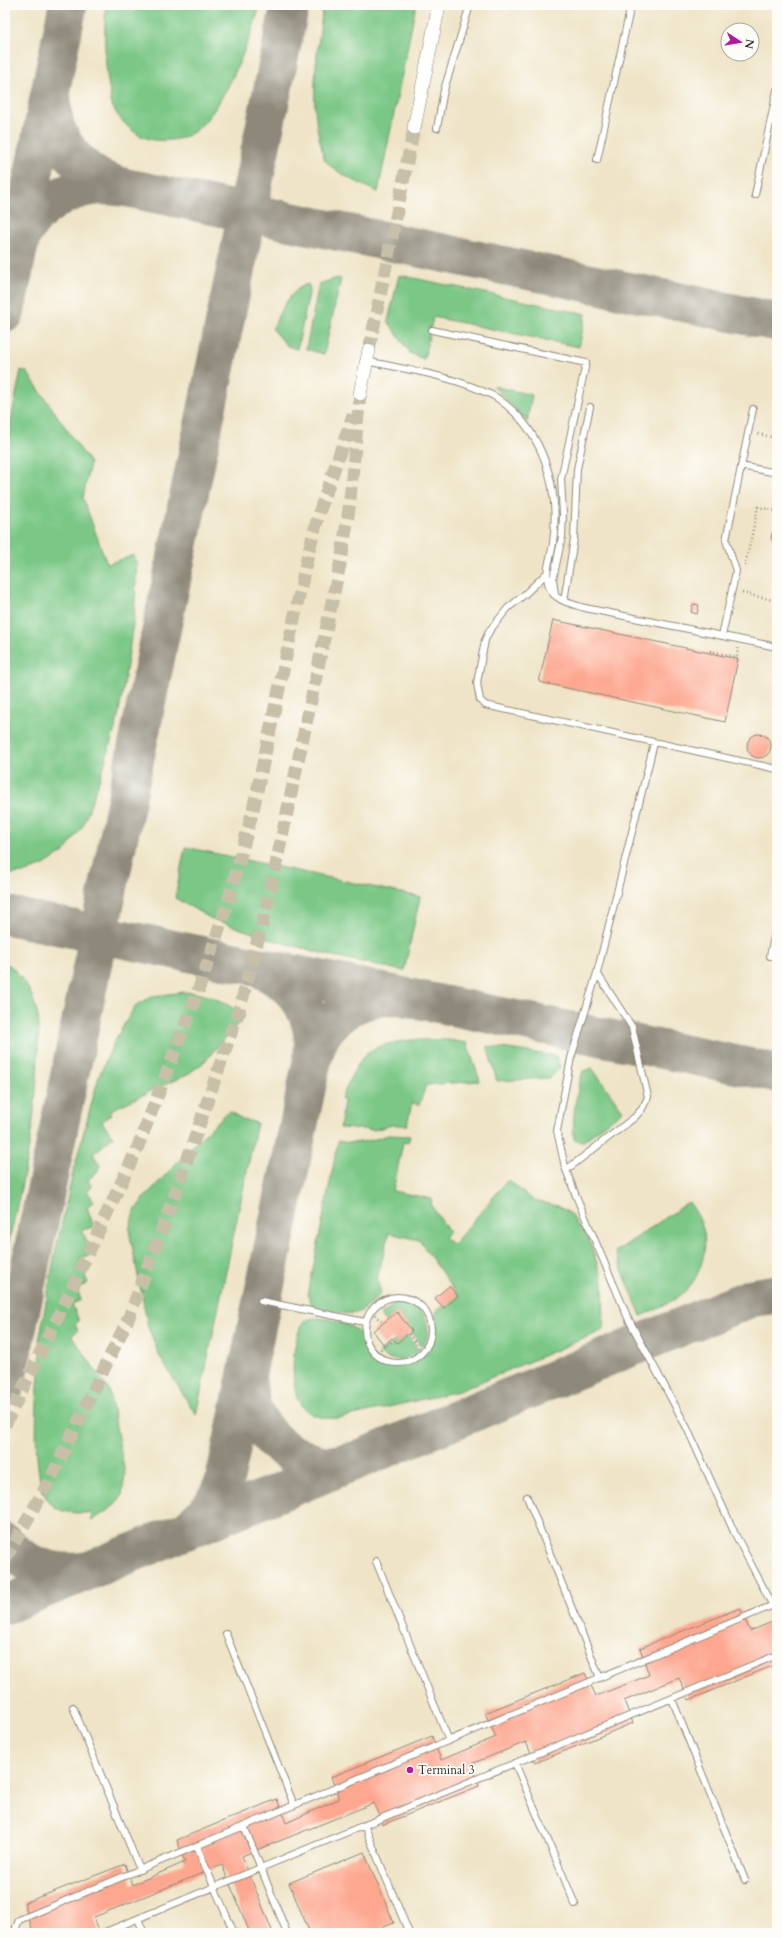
<svg xmlns="http://www.w3.org/2000/svg" width="782" height="1938" viewBox="0 0 782 1938" font-family="Cardo,serif">
  <rect width="100%" height="100%" fill="#fdfcf7"/>
  <filter id="ink" filterUnits="userSpaceOnUse"><feTurbulence type="fractalNoise" baseFrequency=".025" numOctaves="2"/><feDisplacementMap in="SourceGraphic" scale="8" xChannelSelector="R" yChannelSelector="G"/><feConvolveMatrix kernelMatrix="1 2 1 2 8 2 1 2 1" color-interpolation-filters="sRGB"/></filter>
  <filter id="wash" filterUnits="userSpaceOnUse"><feTurbulence type="fractalNoise" baseFrequency=".012" numOctaves="4" result="noise"/><feDisplacementMap in="SourceGraphic" scale="16" xChannelSelector="R" yChannelSelector="G"/><feGaussianBlur stdDeviation="0.9" result="paint"/><feColorMatrix in="noise" values="0 0 0 0 0 0 0 0 0 0 0 0 0 0 0 0 0 1.4 0 .05"/><feComposite in="paint" operator="in"/></filter>
  <g filter="url(#wash)">
    <rect width="100%" height="100%" fill="#efe4c7"/>
    <path fill="#7ac786" stroke="#527958" d="M106 5H260C251 39 223 110 195 131 182 140 171 141 155 140 136 138 119 121 112 105 110 100 110 92 109 87 104 59 104 33 106 5Z
      M323 5H416L378 192C365 186 333 172 325 160 323 156 322 150 321 145 308 100 318 51 323 5Z
      M399 275 586 314 579 347 433 317 424 359 409 353 410 351 407 349 388 321Z
      M337 278 341 279 324 354 306 349 319 284Z
      M308 284 310 289 297 349 287 346 272 328C277 323 276 319 279 314 286 302 295 287 308 284Z
      M21 370 27 372 90 463 83 498 107 564 134 555 137 564 134 618 124 684 117 722 100 778 83 826 64 852 44 865 23 873 5 875V450Z
      M493 386 532 395 527 422Z
      M185 847 420 897 404 971 329 955 273 940 210 918 175 898Z
      M5 962C22 974 32 991 37 1012 40 1024 38 1041 38 1054 37 1123 21 1191 5 1258V1139L10 1133 5 1129V1124L11 1117 5 1113V1109L11 1101 9 1098 13 1091 5 1087Z
      M184 992C211 993 224 1002 245 1016L203 1063 188 1074 111 1110V1114L102 1122 113 1137 93 1154 100 1165 98 1171 88 1180 92 1187 87 1191 94 1201 87 1207 94 1227 82 1230 92 1254 79 1259 88 1283 77 1289 81 1300 72 1304 79 1321 75 1325 78 1330 72 1336 109 1390 125 1474 122 1495 115 1505 92 1521 91 1513C79 1513 63 1514 53 1506 26 1487 39 1373 42 1342L39 1341 54 1258 74 1168 99 1076 115 1040 135 1006 153 996Z
      M412 1040H448L467 1043 480 1081 426 1085 419 1105 412 1103 407 1125H392L374 1130 340 1128 344 1101 341 1098C362 1055 361 1046 412 1040Z
      M487 1046 556 1056 560 1068 550 1078 497 1081Z
      M592 1068 623 1111 582 1142 574 1139C572 1116 576 1093 583 1071Z
      M229 1111 242 1119 257 1123 196 1415 160 1357 148 1327 129 1230 134 1212 144 1198 198 1140Z
      M388 1135 410 1136 408 1143 403 1142 393 1191 432 1199 431 1205 449 1232 444 1237 453 1245 507 1181H510L526 1195 536 1201 558 1206 571 1214 577 1225 586 1232 589 1239 603 1281 604 1330 459 1391 340 1418C326 1419 311 1418 301 1405 289 1391 291 1329 307 1320 317 1314 351 1323 358 1332 363 1337 364 1347 372 1355 389 1372 419 1367 431 1346 439 1332 432 1319 438 1309L443 1307 444 1308 458 1296 419 1240 389 1233 377 1279 381 1293C375 1300 368 1308 359 1312 351 1316 321 1311 314 1306 310 1304 309 1299 308 1295L338 1141C354 1145 371 1141 388 1135Z
      M689 1202C695 1210 700 1219 703 1229 709 1250 699 1281 682 1294 670 1304 654 1309 641 1316L615 1252Z
      M403 1301C424 1304 436 1330 422 1347L397 1312 385 1321 380 1316 394 1304Z
      M407 1335 419 1351C408 1361 390 1363 379 1353L389 1345 391 1348 393 1345 391 1343 395 1341 397 1343Z"/>
    <g fill="none" stroke-linecap="round" stroke-linejoin="round">
      <path stroke="#8d8879" stroke-width="39" d="M52 99C50 131 70 160 96 176 104 181 114 184 123 187
        M17 254C19 247 20 239 23 233 37 207 66 189 95 186 104 185 114 186 123 187L777 322
        M5 313 68 5
        M5 915 777 1073
        M312 1061C315 1053 316 1044 320 1037 336 1010 364 996 394 996
        M247 1380C249 1415 267 1443 299 1457 308 1461 319 1465 329 1465 335 1465 342 1463 348 1462
        M5 1386C101 926 196 466 290 5
        M190 1527C209 1512 214 1504 224 1483L312 1061C313 1053 314 1044 313 1036 309 1003 290 983 262 969
        M5 1543C24 1566 57 1576 85 1571
        M5 1605 751 1298 777 1294"/>
    </g>
    <g id="blocks">
      <path fill="#fda790" d="M777 529V547L771 538 772 533Z
        M693 604 699 605 697 614 691 612Z
        M553 620 738 659 725 722 539 682Z
        M747 746a12 12 0 1 1 24 0a12 12 0 1 1-24 0Z
        M449 1286 458 1296 444 1308 435 1298Z
        M397 1312 412 1331 397 1343 392 1338 384 1345 373 1331Z
        M740 1608 750 1631 777 1620V1664L689 1700 679 1678 624 1701 633 1723 535 1763 526 1742 471 1764 479 1786 382 1825 374 1803 242 1856 273 1933H250L222 1865 94 1917 100 1933H22L32 1928 24 1903 125 1864 132 1885 185 1862 177 1840 277 1799 286 1823 339 1799 331 1777 432 1736 441 1760 496 1737 485 1713 585 1673 596 1696 649 1675 640 1648Z
        M364 1852 394 1923 369 1933H310L289 1883Z"/>
    </g>
  </g>
  <g filter="url(#ink)">
    <use href="#blocks" fill-opacity="0" stroke="#8d8879" stroke-width="1"/>
    <g fill="none" stroke-linecap="round" stroke-linejoin="round">
      <path stroke="#c8bfa8" stroke-width="13" stroke-dasharray="13 6" stroke-linecap="butt" d="M369 350 414 128
        M5 1425 71 1290 137 1149 197 994 229 899 253 810 308 554 320 510 353 415
        M5 1559 52 1476 129 1317 181 1178 241 1004 269 897 342 555 349 509 360 394"/>
      <g stroke="#8d8879" stroke-width="8">
        <path id="service" d="M437 128 444 90 470 5
          M597 160 631 5
          M755 195 777 90
          M432 330 586 363 561 479 563 514 562 537 553 579 555 594
          M366 361C404 369 442 374 478 389 484 392 491 394 497 398 544 430 560 488 553 543 551 558 544 572 549 587 554 601 573 604 585 608L777 647
          M741 466 777 473
          M547 573 524 595 508 608 490 630 485 640 477 683 480 700 485 705 777 769
          M564 601 574 539 577 469 590 407
          M722 636 736 571 726 540 753 409
          M654 743 597 973 571 1058 557 1131 565 1167 576 1196 628 1318 687 1428 735 1534 773 1606
          M770 956 777 924
          M566 1170 635 1117 642 1109 648 1097 632 1027 597 973
          M365 1330a33 33 0 1 1 66 0a33 33 0 1 1-66 0Z
          M261 1301 365 1322
          M527 1497 600 1678
          M376 1561 449 1741
          M226 1634 294 1805
          M672 1699 745 1880
          M73 1707 140 1870
          M515 1763 575 1904
          M364 1825 409 1933
          M244 1826 287 1933
          M197 1847 234 1933
          M138 1919 144 1933
          M14 1933 19 1920 776 1604
          M103 1933 777 1655"/>
      </g>
      <g stroke="#8d8879" stroke-width="14">
        <path id="minor" d="M414 128 439 5
          M360 394 369 350"/>
      </g>
      <path stroke="#8d8879" stroke-width="2.5" stroke-dasharray="1 3" stroke-linecap="butt" d="M758 434 777 438
        M745 566 758 507 777 511
        M742 593 777 601
        M710 651 737 657 738 648
        M372 1312 383 1323
        M409 1334 423 1353
        M374 1354 394 1340"/>
      <use href="#service" stroke="#fff" stroke-width="6"/>
      <use href="#minor" stroke="#fff" stroke-width="13"/>
    </g>
  </g>
  <circle fill="#b5179e" stroke="#fdfcf7" stroke-width="1.5" cx="410" cy="1770" r="4"/>
  <g text-anchor="middle" dominant-baseline="central" stroke-width="3.5" stroke-linejoin="round" paint-order="stroke">
    <g font-size="12" fill="#2b2b2b" stroke="#fdfcf7" text-anchor="start">
      <text x="418" y="1770">Terminal 3</text>
    </g>
  </g>
  <rect width="782" height="1938" fill="none" stroke="#fdfcf7" stroke-width="20"/>
  <g transform="translate(740 42) rotate(102)"><circle r="19" fill="#fdfcf7" stroke="#a9a8a5"/>
  <path d="M0-3L7 15L0 10L-7 15Z" fill="#b5179e"/>
  <text y="-6" font-size="11" font-weight="bold" text-anchor="middle" fill="#2b2b2b">N</text>
  </g>
</svg>
